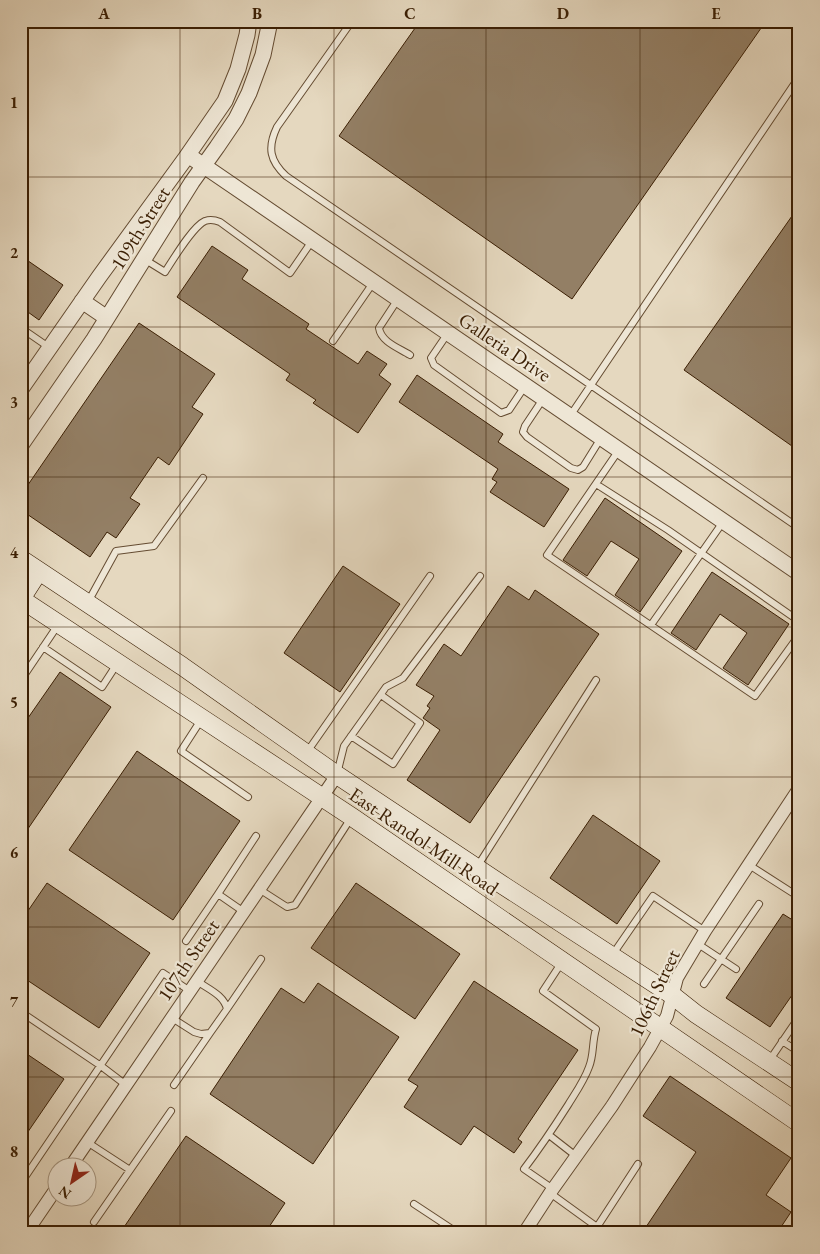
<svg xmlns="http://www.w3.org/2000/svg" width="820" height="1254" viewBox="0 0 820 1254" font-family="'EB Garamond',serif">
  <rect width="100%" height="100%" fill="#e5d8bf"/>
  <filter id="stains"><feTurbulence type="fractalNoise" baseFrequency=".004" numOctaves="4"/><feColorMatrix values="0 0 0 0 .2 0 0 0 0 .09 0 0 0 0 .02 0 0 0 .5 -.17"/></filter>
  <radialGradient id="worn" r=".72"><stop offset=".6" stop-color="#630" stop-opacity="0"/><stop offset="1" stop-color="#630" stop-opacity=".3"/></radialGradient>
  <path fill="#937f65" stroke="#3a1e03" d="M420 21H766L572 299 339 136Z
    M799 206V451L684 370Z
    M212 246 248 270 242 279 309 324 306 329 358 364 367 351 387 364 379 375 391 384 358 433 313 403 316 400 286 380 290 374 177 297Z
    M21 256 63 285 39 320 21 307Z
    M139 323 215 374 192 407 203 414 169 465 158 457 130 498 140 504 116 538 107 532 90 557 21 510V495Z
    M417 375 503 434 498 442 569 489 544 527 490 492 497 482 492 479 498 469 399 402Z
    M605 498 682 551 640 612 615 595 639 559 611 541 587 576 563 560Z
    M343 566 400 604 340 692 284 653Z
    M712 572 789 624 748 685 723 668 747 633 720 614 696 650 671 633Z
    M508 586 529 600 535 590 599 634 470 823 407 780 440 730 423 718 430 708 427 706 434 696 416 685 444 644 461 656Z
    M60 672 111 707 21 839V728Z
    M137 751 240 821 173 920 69 850Z
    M593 815 660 861 617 924 550 878Z
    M47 883 150 953 99 1028 21 976V921Z
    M356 883 460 954 415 1019 311 948Z
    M783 914 799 924V985L770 1027 726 998Z
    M474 981 578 1050 518 1139 522 1142 514 1153 474 1126 461 1145 404 1107 418 1086 408 1080Z
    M318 983 399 1037 313 1164 210 1094 281 988 304 1003Z
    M21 1050 64 1079 21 1142Z
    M670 1076 791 1158 766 1195 791 1212 777 1233H642L696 1152 643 1116Z
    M186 1136 285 1203 265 1233H120Z"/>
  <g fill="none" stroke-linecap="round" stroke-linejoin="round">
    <g stroke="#654c32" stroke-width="8">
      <path id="service" d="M352 21 277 127C267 148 270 161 286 176L799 528
        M144 259 165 272C173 260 192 227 205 221 211 219 215 220 220 222L290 273 312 241
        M398 299 379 328C381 342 399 348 410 355
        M21 328 50 348
        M448 333 431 358 434 365 501 413 509 410 525 386
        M333 341 373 283
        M543 399 525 426 523 432 527 437 571 468 578 470 583 467 601 438
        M570 416 799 77
        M619 450 547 555 755 696 799 635
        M596 484 668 530 799 621
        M88 602 116 551 154 546 203 478
        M651 625 723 522
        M43 647 102 687 117 664
        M21 680 58 625
        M201 720 181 751 248 797
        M351 736 393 764 420 723 381 695
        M307 752 430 576
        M337 774 344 746 386 687 403 678 480 576
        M749 865 799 897
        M477 867 596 680
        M259 889 287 907 295 905 351 818
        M218 894 256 836
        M186 941 218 894 244 912
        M698 944 736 969
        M613 954 653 896 705 931
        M704 984 759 904
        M227 1009 261 959
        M21 1012 101 1066 126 1085
        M172 1018 194 1032 201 1034 210 1033 227 1009C224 995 208 989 197 981
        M782 1041 799 1052
        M769 1061 799 1017
        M174 1085 210 1033
        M549 1135 576 1156
        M87 1142 130 1170 171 1111
        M21 1183 163 973 190 991
        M553 1189 524 1169C540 1148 554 1127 568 1105 576 1092 584 1081 589 1067 594 1055 592 1042 596 1029L543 991 562 962
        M550 1193 597 1227V1233
        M414 1204 458 1233
        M94 1222 130 1170
        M597 1227 638 1164
        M797 1233 799 1230"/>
    </g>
    <g stroke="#654c32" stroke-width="14">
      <path id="minor" d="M71 1166 337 775
        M26 1233 58 1186
        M524 1233 550 1193 612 1106 650 1047 667 1016 677 978 705 931 798 790"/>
    </g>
    <g stroke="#654c32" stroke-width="17">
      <path id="tertiary" d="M188 155 799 573
        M82 301 107 318
        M21 389 99 277 185 159 225 101 238 69 247 35 249 21
        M21 445 94 339 192 182 217 147 236 119 249 93 263 55 270 21"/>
    </g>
    <g stroke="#3a1e03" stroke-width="19">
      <path id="secondary" d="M21 559 182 666 337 775 501 884 672 995 696 1014 799 1082
        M21 599 352 817 799 1123
        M21 599 39 571"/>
    </g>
    <use href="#service" stroke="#eee6d5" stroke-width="6"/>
    <use href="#minor" stroke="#eee6d5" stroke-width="12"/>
    <use href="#tertiary" stroke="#eee6d5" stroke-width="15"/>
    <use href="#secondary" stroke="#eee6d5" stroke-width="18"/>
  </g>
  <path fill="none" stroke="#3a1e03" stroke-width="1" stroke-opacity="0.55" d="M180 21V1233M334 21V1233M486 21V1233M640 21V1233M21 177H799M21 327H799M21 477H799M21 627H799M21 777H799M21 927H799M21 1077H799"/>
  <g text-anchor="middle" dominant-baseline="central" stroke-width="4.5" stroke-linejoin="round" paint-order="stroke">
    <g font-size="20" fill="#3a1e03" stroke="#eee6d5">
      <text transform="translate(140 228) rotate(-58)">109th Street</text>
      <text transform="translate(505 347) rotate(34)">Galleria Drive</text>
      <text transform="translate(424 841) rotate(34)">East Randol Mill Road</text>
      <text transform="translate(188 960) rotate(-56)">107th Street</text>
      <text transform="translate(654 993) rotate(-65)">106th Street</text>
    </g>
  </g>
  <rect width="820" height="1254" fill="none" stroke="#e5d8bf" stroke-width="55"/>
  <g transform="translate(72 1182) rotate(214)"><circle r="24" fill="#eee6d5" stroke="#a69681"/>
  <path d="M0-4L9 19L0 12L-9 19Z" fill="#8f2418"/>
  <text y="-8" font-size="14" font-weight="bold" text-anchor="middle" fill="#3a1e03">N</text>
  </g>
  <rect x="28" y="28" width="764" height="1198" fill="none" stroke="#3a1e03" stroke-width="2"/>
  <g font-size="16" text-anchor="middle" font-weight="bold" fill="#3a1e03">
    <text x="104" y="19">A</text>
    <text x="257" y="19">B</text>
    <text x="410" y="19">C</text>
    <text x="563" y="19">D</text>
    <text x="716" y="19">E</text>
    <text x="14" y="108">1</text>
    <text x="14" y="258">2</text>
    <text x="14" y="408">3</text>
    <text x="14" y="558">4</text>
    <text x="14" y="708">5</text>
    <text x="14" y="858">6</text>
    <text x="14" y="1007">7</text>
    <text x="14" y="1157">8</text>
  </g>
  <rect width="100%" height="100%" filter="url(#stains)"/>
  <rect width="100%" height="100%" fill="url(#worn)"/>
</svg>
